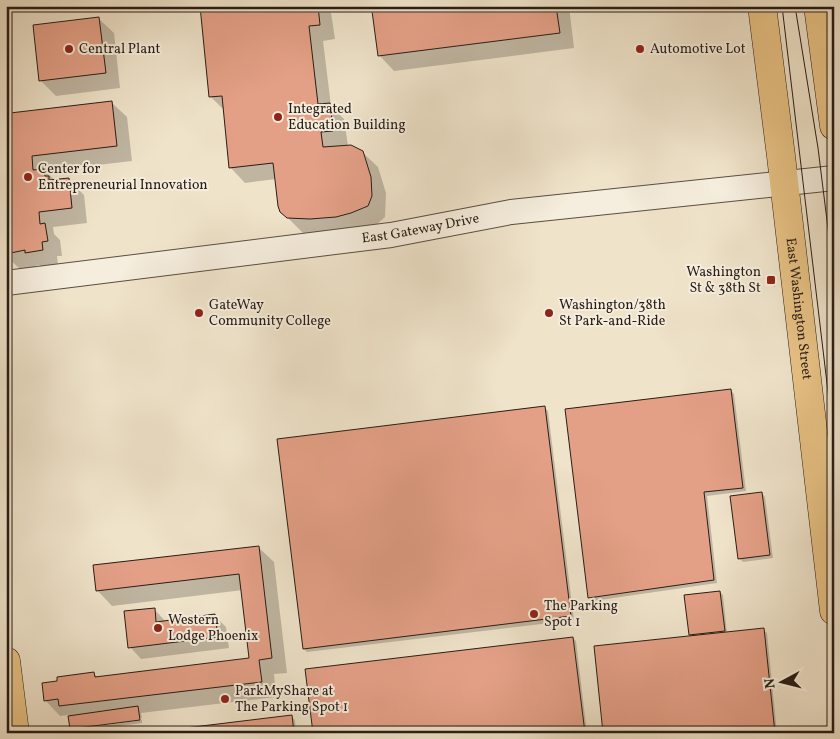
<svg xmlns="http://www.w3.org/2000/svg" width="840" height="739" viewBox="0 0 840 739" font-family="Vollkorn,serif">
  <rect width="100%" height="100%" fill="#efe3ca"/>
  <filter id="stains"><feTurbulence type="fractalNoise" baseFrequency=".004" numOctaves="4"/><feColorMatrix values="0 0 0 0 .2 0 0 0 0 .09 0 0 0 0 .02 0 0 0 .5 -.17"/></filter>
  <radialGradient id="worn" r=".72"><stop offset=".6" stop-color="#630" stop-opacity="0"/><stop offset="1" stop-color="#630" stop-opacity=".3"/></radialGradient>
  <path fill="#0003" d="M201 6H330L335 39 323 41 331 106 344 119 348 146 362 152 378 167 386 193 385 217 376 225 352 231 326 234 303 233 281 211 276 179 245 183 230 167 224 110 210 96Z
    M417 6H569L574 48 394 71 379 55Z
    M98 18 114 33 120 88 56 96 41 81Z
    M111 102 127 117 132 161 46 171 55 181 69 180 84 195 87 223 53 227 54 234 60 240 62 256H57L58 265 42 267 39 265 35 266V268L20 269 6 256V117Z
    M770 277 775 281V287L770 284Z
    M730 390 734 394 746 491 707 496 717 583 593 601 589 597Z
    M545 408 548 411 574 620 307 652 304 649Z
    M762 493 765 497 773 558 743 562 739 558Z
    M258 547 274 562 287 673 274 674 276 697 141 713 142 718 72 727V729L69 715 60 716 45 700 58 682 94 674 97 677 251 660 243 590 112 606 97 590Z
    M720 592 723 595 727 633 763 630 767 633 777 733H604L693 637 690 635Z
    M154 609 166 622 215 616 226 627 229 648 141 659 130 647Z
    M573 638 576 641 587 733H314Z
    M291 716 295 720 296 733H187Z
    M142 720V723L75 732 73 730Z"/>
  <path fill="#e4a087" stroke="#281d15" d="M200 6H318L320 25 309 26 318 104 330 103 333 131 321 132 323 147 351 145 363 151 371 177 372 196 368 206 351 213 336 217 310 219 287 218 280 212 278 206 273 163 229 168 222 96 209 97Z
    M407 6H556L560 33 378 56 372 11Z
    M99 17 106 73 39 81 33 25Z
    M112 101 117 146 32 156 33 170 44 169 45 176H49V180L69 178 72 208 39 212 40 224 45 223 48 241 42 242 43 250 25 253V250L6 254V116L10 115V113Z
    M731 389 743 488 704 492 714 580 588 598 565 409Z
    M545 406 571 616 303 649 277 439Z
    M762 492 770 555 738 559 730 496Z
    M259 546 272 658 259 660 262 682 59 706 58 699 44 701 42 683 57 681V677L94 672 95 677 249 658 239 574 96 591 93 565Z
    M720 591 725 631 689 635 684 595Z
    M155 608 156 622 215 614 218 637 128 648 124 611Z
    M764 628 775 733H603L594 646Z
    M573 637 585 733H313L305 669Z
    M138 706 140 720 70 729 68 716Z
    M292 715 294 733H186L185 728Z"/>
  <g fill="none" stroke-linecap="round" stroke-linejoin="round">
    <g stroke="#5a4e42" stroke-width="26">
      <g id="minor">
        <path id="s1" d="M6 283 391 235 511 212 834 178"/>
      </g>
    </g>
    <g stroke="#281d15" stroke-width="29">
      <g id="major">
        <path id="s2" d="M762 6 781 156 834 611"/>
        <path d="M818 6 834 126"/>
        <path d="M6 661 15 733"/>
      </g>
    </g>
    <use href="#minor" stroke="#f5eddd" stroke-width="24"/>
    <use href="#major" stroke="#e8c285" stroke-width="28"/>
    <path stroke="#281d15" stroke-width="1" d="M782 6 834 442
      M795 6 818 148 834 277"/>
  </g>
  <g fill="#8f2418" stroke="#f5eddd" stroke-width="2">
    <circle cx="69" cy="49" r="5"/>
    <circle cx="640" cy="49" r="5"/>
    <circle cx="278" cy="117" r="5"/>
    <circle cx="28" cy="177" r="5"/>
    <rect x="766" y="275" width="10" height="10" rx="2.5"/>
    <circle cx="199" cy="313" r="5"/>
    <circle cx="549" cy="313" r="5"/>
    <circle cx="534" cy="614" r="5"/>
    <circle cx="158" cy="628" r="5"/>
    <circle cx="225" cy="699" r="5"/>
  </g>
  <g text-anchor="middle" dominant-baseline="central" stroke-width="4" stroke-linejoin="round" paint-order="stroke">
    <g font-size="14" fill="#281d15" stroke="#f5eddd" text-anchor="start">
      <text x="79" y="49">Central Plant</text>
      <text x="650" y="49">Automotive Lot</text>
      <text x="288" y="109">Integrated<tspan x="288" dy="16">Education Building</tspan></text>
      <text x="38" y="169">Center for<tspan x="38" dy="16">Entrepreneurial Innovation</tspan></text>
      <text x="761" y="272" text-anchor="end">Washington<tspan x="761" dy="16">St &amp; 38th St</tspan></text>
      <text x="209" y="305">GateWay<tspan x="209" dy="16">Community College</tspan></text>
      <text x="559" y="305">Washington/38th<tspan x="559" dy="16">St Park-and-Ride</tspan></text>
      <text x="544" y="606">The Parking<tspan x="544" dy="16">Spot 1</tspan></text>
      <text x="168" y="620">Western<tspan x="168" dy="16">Lodge Phoenix</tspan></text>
      <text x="235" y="691">ParkMyShare at<tspan x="235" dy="16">The Parking Spot 1</tspan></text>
    </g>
    <g font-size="14" fill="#281d15" stroke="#f5eddd">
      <text stroke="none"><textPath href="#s1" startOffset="418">East Gateway Drive</textPath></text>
      <text stroke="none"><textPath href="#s2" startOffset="305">East Washington Street</textPath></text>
    </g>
  </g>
  <rect width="840" height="739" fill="none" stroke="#efe3ca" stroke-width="25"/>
  <rect x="8" y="8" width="825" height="724" fill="none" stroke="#281d15" stroke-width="2.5"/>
  <rect x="12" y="12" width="815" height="714" fill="none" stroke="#281d15"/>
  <g transform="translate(782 682) rotate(263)" stroke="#f5eddd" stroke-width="4" paint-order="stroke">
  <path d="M0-4L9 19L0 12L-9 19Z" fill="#281d15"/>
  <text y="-8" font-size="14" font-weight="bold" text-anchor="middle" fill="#281d15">N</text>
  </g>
  <rect width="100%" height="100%" filter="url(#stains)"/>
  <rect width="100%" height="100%" fill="url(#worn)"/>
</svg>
